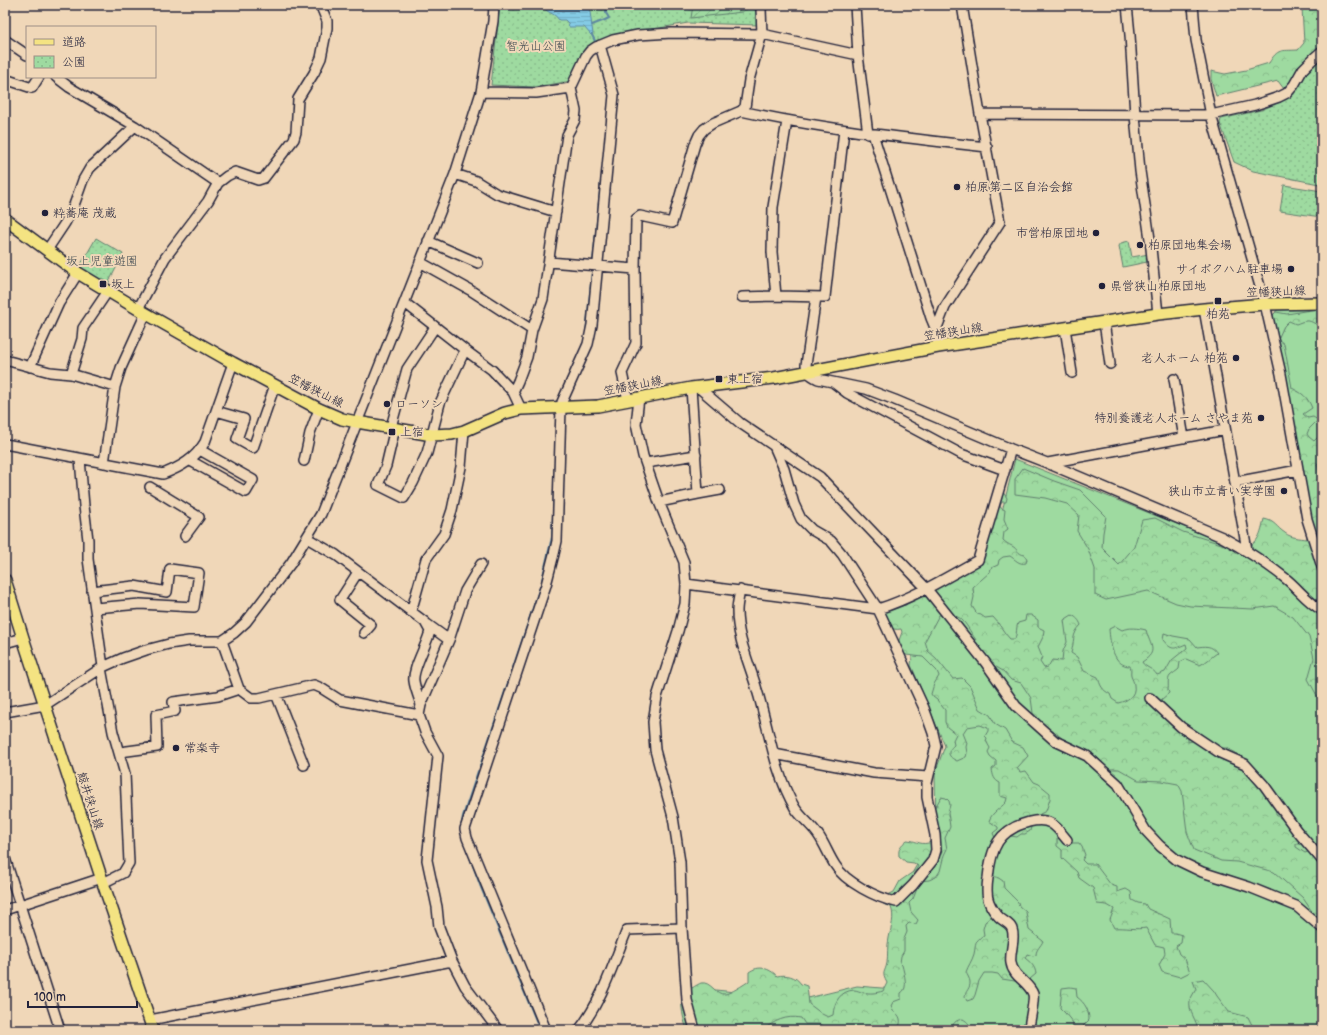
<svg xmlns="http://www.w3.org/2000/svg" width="1327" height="1035" viewBox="0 0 1327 1035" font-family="'Balsamiq Sans','Klee One',sans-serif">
  <defs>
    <pattern id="forest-crowns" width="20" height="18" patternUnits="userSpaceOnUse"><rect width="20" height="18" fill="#9edaa0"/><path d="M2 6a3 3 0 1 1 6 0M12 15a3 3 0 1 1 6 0" fill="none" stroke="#88bb8b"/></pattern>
    <pattern id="park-dots" width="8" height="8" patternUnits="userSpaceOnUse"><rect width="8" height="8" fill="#9edaa0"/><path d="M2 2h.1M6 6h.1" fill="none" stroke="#88bb8b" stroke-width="1.8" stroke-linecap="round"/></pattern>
    <pattern id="garden-furrows" width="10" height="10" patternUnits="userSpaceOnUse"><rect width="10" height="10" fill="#9edaa0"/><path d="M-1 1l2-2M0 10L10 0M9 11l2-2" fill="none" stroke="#88bb8b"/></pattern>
    <pattern id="water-rules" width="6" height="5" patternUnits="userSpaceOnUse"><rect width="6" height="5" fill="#84cbe5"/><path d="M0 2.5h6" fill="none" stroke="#72aec5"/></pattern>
  </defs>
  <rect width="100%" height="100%" fill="#f0d7b8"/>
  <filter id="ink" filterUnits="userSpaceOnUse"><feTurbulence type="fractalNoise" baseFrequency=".025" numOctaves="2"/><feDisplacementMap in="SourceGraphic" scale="8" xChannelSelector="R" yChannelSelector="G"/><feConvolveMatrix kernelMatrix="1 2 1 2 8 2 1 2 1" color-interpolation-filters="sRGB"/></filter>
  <g filter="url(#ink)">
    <path fill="#9edaa0" stroke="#607e6e" d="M1322 308V556L1273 315 1277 310Z
      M1015 459 1214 539 1274 575 1322 624V1030H701L696 988 804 999 857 986 894 989 902 891 936 831 935 773 945 746 911 665 914 641 941 586 989 564Z"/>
    <path fill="url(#forest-crowns)" stroke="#607e6e" d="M1293 5H1322V47L1289 86 1284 89 1278 81 1216 96 1211 79V71L1225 74 1246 70 1269 63C1278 48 1281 51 1298 50L1304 43 1302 8Z
      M1322 308V326C1316 326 1312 320 1306 321 1303 321 1299 323 1296 324L1289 321 1284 326 1278 339 1284 344 1292 388C1303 394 1307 396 1312 408L1303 414 1308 418 1313 417 1318 420 1309 429 1307 434 1309 437 1314 441 1322 433V461L1317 464 1319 473 1322 477V723L1321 703 1308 679 1314 658 1309 637 1293 617 1274 606 1253 609 1190 606 1176 603 1148 591 1106 600 1095 595V569L1088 549 1077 531 1079 515 1067 504 1045 498 1015 494V479L1023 468 1054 481 1080 490 1106 516 1103 533 1102 548 1119 565 1134 547 1142 520 1155 518 1183 532 1231 547 1241 553C1259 540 1259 540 1264 519 1275 521 1276 527 1285 533 1291 538 1300 538 1307 539V528L1273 320V315L1276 312 1287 314Z
      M1003 492 1007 498 1006 502H1002L1000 506 1001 508 1005 510 1004 519 1008 529 1004 532 1003 540C1006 543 1008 544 1012 546 1018 549 1017 554 1025 555L1027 559 1026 563C1019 565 1015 559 1010 556L1003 557 999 560 998 565 991 568 990 572 973 587 974 597 972 606 977 614 981 615 985 618 993 617C1000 624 1003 632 1010 639H1015C1017 634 1016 627 1018 623L1025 621 1026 615H1031L1038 620V627L1044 630 1043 637 1038 647 1042 657 1040 662 1044 668 1048 667 1052 660 1062 661 1063 651 1067 642 1064 620 1072 615C1077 618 1079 620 1081 625 1071 635 1075 641 1071 653L1077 657 1084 671 1098 677C1100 685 1102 690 1110 694L1112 699 1118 703C1127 701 1136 696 1134 685 1134 682 1132 679 1131 676 1130 672 1132 670 1130 666 1113 666 1110 643 1109 629L1115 626 1122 630C1129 627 1138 628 1146 630 1150 646 1159 651 1142 662 1145 668 1153 668 1157 675L1165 672 1172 660 1187 648 1186 644C1174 649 1172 651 1163 640L1164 633 1173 636 1190 639 1197 647C1205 646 1212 645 1217 653 1211 657 1207 662 1200 665L1186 659 1180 662 1179 669C1177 671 1172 674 1170 676 1167 680 1169 686 1168 690L1169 693 1161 700 1160 706 1188 738V742L1192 741 1193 738 1217 748H1227L1236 753C1239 765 1239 767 1251 770L1276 806V815L1282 819 1297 822 1298 827 1307 840 1302 844H1296V847L1305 853 1310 851 1322 859V932L1311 918V910L1303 898 1274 872 1237 862 1221 861 1194 850 1187 832 1182 791 1178 784 1162 781 1138 780 1119 769H1109L1097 757 1081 753 1053 731 1039 725 1033 713 1031 698 1021 683 1011 680 1003 671 993 665 980 660 971 649 976 640C963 621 963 613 939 615L925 641 928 651 936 658 953 679 962 678 970 686 980 709 990 715 995 724 1005 730 1012 742 1023 747 1028 756 1017 768 1020 772 1026 771 1034 782 1039 784 1050 793V799L1046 811 1040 814 1038 819 1031 827 1030 831 1025 834H1021L1017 837 1011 836 1006 838H995L993 833 998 829V827L989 821C992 812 1000 809 1006 802L1007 798 1000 796V783C994 780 993 776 992 769L996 766V761L990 756 988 752 990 748 986 741 987 738 985 736 988 731V728L980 725 967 727 963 733 967 743 966 747 967 753 966 757 957 761C948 757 946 752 954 745L953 740 956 734 947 727 945 722V710L937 700 933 697 931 694 934 684 939 676 937 671 923 657 906 655 900 649 898 643 902 632 901 629C890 631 888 625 884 616L886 609 906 605 912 597 925 596 930 589 979 562 984 555V550L1000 493Z
      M941 797 946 798 949 801 950 805 948 812 950 827 945 838 947 849 944 855 940 871 936 877 929 880 920 881 913 899 909 903 911 912 918 920 916 924 909 923 906 926 907 932 904 939V951L901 956 900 963 902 965C904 973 909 989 901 993V999L893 1002 891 1006 893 1011C901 1015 902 1022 898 1029L831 1030 819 1024H805L801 1018C786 1015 774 1021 763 1030H688C684 1026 679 999 683 995 685 992 698 984 701 983 711 981 715 995 725 994 729 994 745 984 749 981V972C759 965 769 968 777 976 786 974 796 976 801 984L807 986 809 1004 822 1014 828 1017 833 1015C834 1002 840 991 854 990 857 990 860 992 863 992 870 994 876 993 883 991L887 983C881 972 885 973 887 963 888 955 887 946 889 938 891 927 895 918 891 907L885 905 878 900 894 892 900 881 916 870 918 866 914 863 906 862 899 856C898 848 901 845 907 840 919 841 920 846 932 842L933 811Z
      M1061 838 1065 843H1079L1082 847 1085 855 1082 860 1086 864H1095L1111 885 1117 887V892L1126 889 1131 892 1132 900 1138 903 1145 904 1148 909 1170 919 1171 933H1175L1182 935 1181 943 1176 946 1179 954 1185 959 1190 972 1180 977 1162 972 1159 965 1165 954 1164 947 1155 945 1146 928C1136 930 1125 927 1114 928L1110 920 1114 909 1107 905 1097 904 1093 888 1079 878 1077 872 1062 858V850L1057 846V839Z
      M994 877H997L1003 881 1004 888 1018 902 1019 906 1026 912 1029 930 1043 941C1041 946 1036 949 1036 955L1033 956 1027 954 1025 958C1031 963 1035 966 1036 974L1030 979 1021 982 1002 979 998 974 992 973H984L979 981 975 995 973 999 967 1001C961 993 971 990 970 982 970 979 967 975 966 972 968 966 972 961 974 954 976 945 974 941 984 935L983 929 985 922 992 916 991 881Z
      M1203 979 1214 991 1217 996 1229 1012 1248 1017 1252 1025 1260 1030H1198C1197 1020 1188 1012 1190 1001 1191 997 1194 993 1196 989L1193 981Z
      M1070 987 1076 988 1077 997C1085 1003 1089 1010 1089 1020L1083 1026V1030H1072L1073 1023 1065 1013 1060 1008 1062 988Z
      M963 1019C968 1022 970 1024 970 1030H952C952 1023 956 1020 963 1019Z"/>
    <path fill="url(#park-dots)" stroke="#607e6e" d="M500 5H758L757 7 760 9 759 25 688 23 613 36 590 45 572 81 534 87 491 85Z
      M1322 58V167L1319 184 1253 171 1234 162 1220 123 1221 119 1261 110 1287 99 1312 66Z
      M1284 185 1322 191 1321 217 1280 211Z
      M96 238 123 254 108 284 88 273 80 266Z
      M1129 241 1132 257 1149 254 1147 262 1123 267 1119 246 1121 243Z"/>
    <path fill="url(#garden-furrows)" stroke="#607e6e" d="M693 5H751L742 12 691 18Z"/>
    <path fill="url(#water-rules)" stroke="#5d87a1" d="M542 5H589L593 34 591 35 584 27H569L568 23 565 20H559C554 12 547 14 542 5Z"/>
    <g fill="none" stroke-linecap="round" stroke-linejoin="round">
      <path stroke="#5d87a1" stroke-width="2" d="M605 20 609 18 606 13V5
        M592 25 605 20
        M592 35 597 45
        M593 261 601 181
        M586 333 592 272
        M556 425V414
        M542 580 552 537 554 489
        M480 766 540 587
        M461 827 463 816 478 771
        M462 836 480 885 540 1030"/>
      <g stroke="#22223b" stroke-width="12">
        <path id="minor" d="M855 5 858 55 868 134
          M1127 5 1130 35 1135 115 1140 171 1150 239 1158 314
          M1193 5 1196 40 1211 115 1265 304 1281 374 1307 519 1322 567
          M5 40 27 55
          M56 77 69 87 135 126 218 183
          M5 79 32 88 39 77
          M481 92 536 93 571 88 586 56 590 51 596 47 613 40 638 35 672 33 762 34 761 9 763 5
          M741 111C823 129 904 138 987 147
          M980 114 1211 115 1255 105 1279 97 1287 93 1294 85 1303 69 1315 57 1322 51
          M787 121 773 207 772 252 776 296 825 297 844 130
          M873 134 931 318 936 330
          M455 174 476 181 497 194 556 212
          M428 241 478 263
          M47 250 65 223 73 208 83 180 90 168 135 126
          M420 262 470 290 532 330
          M549 262 635 269
          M742 297 776 296
          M816 297 806 365C807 373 810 375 818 379L866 389 895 400 1011 449 1047 463 1222 537C1244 549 1265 562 1285 578 1298 588 1307 602 1322 610
          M405 303 465 350 492 370 513 392 521 409
          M138 309 165 258 208 201 218 183 227 176 235 172 258 180 264 178 294 139 296 132 298 99 314 73 321 58 327 28V21L322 9 321 5
          M1204 309 1247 550
          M1104 322 1110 364
          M1065 328 1072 373
          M938 347 936 330 945 307 1000 222 980 114 962 5
          M5 360 50 372 71 374 115 387
          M30 367 59 303 78 273
          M71 374 82 339 83 328 108 291
          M1174 379 1184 438
          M834 383 847 393 961 454 1005 470
          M698 387 740 423 820 477 926 588 985 662 1016 706 1055 741 1087 756 1118 784 1146 831 1160 846 1177 860 1202 872 1249 887 1296 906 1322 928
          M513 392 518 381 527 357 532 330 543 299 567 135 575 120 576 111 571 88
          M639 398 636 424 643 456 659 502 698 494 691 388
          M628 400 622 373 636 343 635 269 636 219 640 216 672 223 695 144 699 135 704 129 713 123 741 111 745 107 749 80 762 34 858 55
          M216 411 244 419 237 439 253 448 275 385
          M391 427 407 369 435 327
          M395 428 386 466 378 485 404 498 413 483 427 453 440 403 465 350
          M5 444 163 474C181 467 195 459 205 442L233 363
          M80 459 84 506 88 540V559L103 667
          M189 460 246 492 253 480 200 450
          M304 461 310 433 319 409
          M104 463 115 387 121 368 146 313
          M646 463 696 455
          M1048 463 1225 430
          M1235 482 1298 470
          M150 487 199 517 185 536
          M698 494 720 490
          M659 502 684 562 686 584 685 604 678 631 657 697 653 722 655 750 673 817 680 862 682 928 687 1000 695 1030
          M307 538 336 555 425 622 430 631C427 645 412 669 414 681 415 689 419 697 421 705
          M481 564 465 591 449 640 421 705 419 715 425 732 438 756 427 860 437 907 439 927 452 961 465 986 498 1030
          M358 572 340 600 371 625 364 633
          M686 584 878 609C913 598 946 578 978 560L1011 449
          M740 590C739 597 737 604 737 611 737 638 750 665 757 690 769 729 774 772 795 808 802 819 812 825 819 836 825 845 829 856 835 865 845 882 877 898 896 902L913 885 933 860 936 850 935 835 927 797V783L936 746 933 733 924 708 878 609 842 554 831 541 812 530 801 519 794 504 784 469 774 446
          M92 591 134 586 167 592 170 569 199 573 194 607 140 604 95 608
          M411 612 426 559 444 534 452 510 461 467 464 431
          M427 624 449 640
          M222 641 239 689 251 698H259L314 685 321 688 340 700 419 715
          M5 643 23 638
          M101 668 113 732 125 774 129 863 123 873 103 883
          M276 694 304 765
          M1150 698 1181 727 1220 753 1245 764 1264 785 1297 831 1322 860
          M5 712 45 705 103 667 123 658 146 650 169 644 189 641H222L234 633 246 622 291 563 321 514 455 174 481 92 493 21 494 5
          M120 752 157 747 156 715 175 711 173 702 218 696 239 689
          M774 754 874 773 928 777
          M5 858 60 1030
          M5 910 102 878
          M150 1020 452 961
          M546 1030 467 838 465 829 546 585 554 554 557 541 561 408 562 402 588 344 592 325 614 95 600 45
          M579 1030C602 1001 613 964 627 930L682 928
          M1029 1030C1029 1021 1035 1001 1033 994 1029 982 1013 977 1011 963 1009 952 1016 940 1012 929 1010 923 1004 922 999 917 996 914 991 907 989 902 986 895 987 885 988 878 991 848 998 830 1029 822 1050 817 1055 825 1067 840"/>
      </g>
      <g stroke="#22223b" stroke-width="14">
        <path id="major" d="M5 219 78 273 138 309 233 363 319 409 342 419 357 422 432 435 452 434 464 431 505 413 521 409 598 406 691 388 774 378 938 347 1065 328 1158 314 1204 309 1265 304 1322 303
          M5 580 23 638 103 883 153 1030"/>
      </g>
      <use href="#minor" stroke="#f0d7b8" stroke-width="9"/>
      <use href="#major" stroke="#f4e382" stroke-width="11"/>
    </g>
  </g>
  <g fill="#22223b" stroke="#f0d7b8" stroke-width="1.5">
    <circle cx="957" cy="187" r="4"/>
    <circle cx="45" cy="213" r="4"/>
    <circle cx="1096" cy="233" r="4"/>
    <circle cx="1140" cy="245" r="4"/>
    <circle cx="1291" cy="269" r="4"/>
    <rect x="99" y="280" width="8" height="8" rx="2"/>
    <circle cx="1102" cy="286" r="4"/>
    <rect x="1214" y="297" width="8" height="8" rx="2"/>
    <circle cx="1236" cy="358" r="4"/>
    <rect x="715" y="375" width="8" height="8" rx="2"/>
    <circle cx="387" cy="404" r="4"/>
    <circle cx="1261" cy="418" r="4"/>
    <rect x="388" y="428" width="8" height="8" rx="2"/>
    <circle cx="1284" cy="491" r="4"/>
    <circle cx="176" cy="748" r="4"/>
  </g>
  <g text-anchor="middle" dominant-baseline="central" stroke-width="4" stroke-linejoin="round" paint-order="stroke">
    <g font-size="12" fill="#3b474f" stroke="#f0d7b8">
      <text x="536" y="46">智光山公園</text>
      <text x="102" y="261">坂上児童遊園</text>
    </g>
    <g font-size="12" fill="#22223b" stroke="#f0d7b8" text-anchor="start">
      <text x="965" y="187">柏原第二区自治会館</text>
      <text x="53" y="213">粋蕎庵 茂蔵</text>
      <text x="1088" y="233" text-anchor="end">市営柏原団地</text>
      <text x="1148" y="245">柏原団地集会場</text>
      <text x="1283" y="269" text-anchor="end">サイボクハム駐車場</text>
      <text x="111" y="284">坂上</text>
      <text x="1110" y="286">県営狭山柏原団地</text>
      <text x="1218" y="314" text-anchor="middle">柏苑</text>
      <text x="1228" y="358" text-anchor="end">老人ホーム 柏苑</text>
      <text x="727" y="379">東上宿</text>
      <text x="395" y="404">ローソン</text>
      <text x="1253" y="418" text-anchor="end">特別養護老人ホーム さやま苑</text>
      <text x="400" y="432">上宿</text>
      <text x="1276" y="491" text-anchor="end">狭山市立青い実学園</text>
      <text x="184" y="748">常楽寺</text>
    </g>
    <g font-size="12" fill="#22223b" stroke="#f0d7b8">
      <text transform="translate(1276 292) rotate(-2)">笠幡狭山線</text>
      <text transform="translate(953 332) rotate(-9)">笠幡狭山線</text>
      <text transform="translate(633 386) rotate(-11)">笠幡狭山線</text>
      <text transform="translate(316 391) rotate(27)">笠幡狭山線</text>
      <text transform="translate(90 801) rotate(72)">鯨井狭山線</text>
    </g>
  </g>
  <rect width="1327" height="1035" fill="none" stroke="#f0d7b8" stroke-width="20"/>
  <rect x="10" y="10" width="1307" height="1015" fill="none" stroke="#22223b" stroke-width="1.5" filter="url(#ink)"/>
  <rect x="26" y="26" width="130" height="52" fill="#f0d7b8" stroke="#9e8f86"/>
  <rect x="34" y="39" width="20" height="6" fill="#f4e382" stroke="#9e8f86"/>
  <text x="62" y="46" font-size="12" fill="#22223b">道路</text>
  <rect x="34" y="56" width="20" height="12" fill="url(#park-dots)" stroke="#9e8f86"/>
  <text x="62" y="66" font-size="12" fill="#22223b">公園</text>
  <path d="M28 1001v6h109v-6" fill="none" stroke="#22223b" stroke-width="2"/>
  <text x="34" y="1001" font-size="12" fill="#22223b" stroke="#f0d7b8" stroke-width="3" paint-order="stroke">100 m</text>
</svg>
